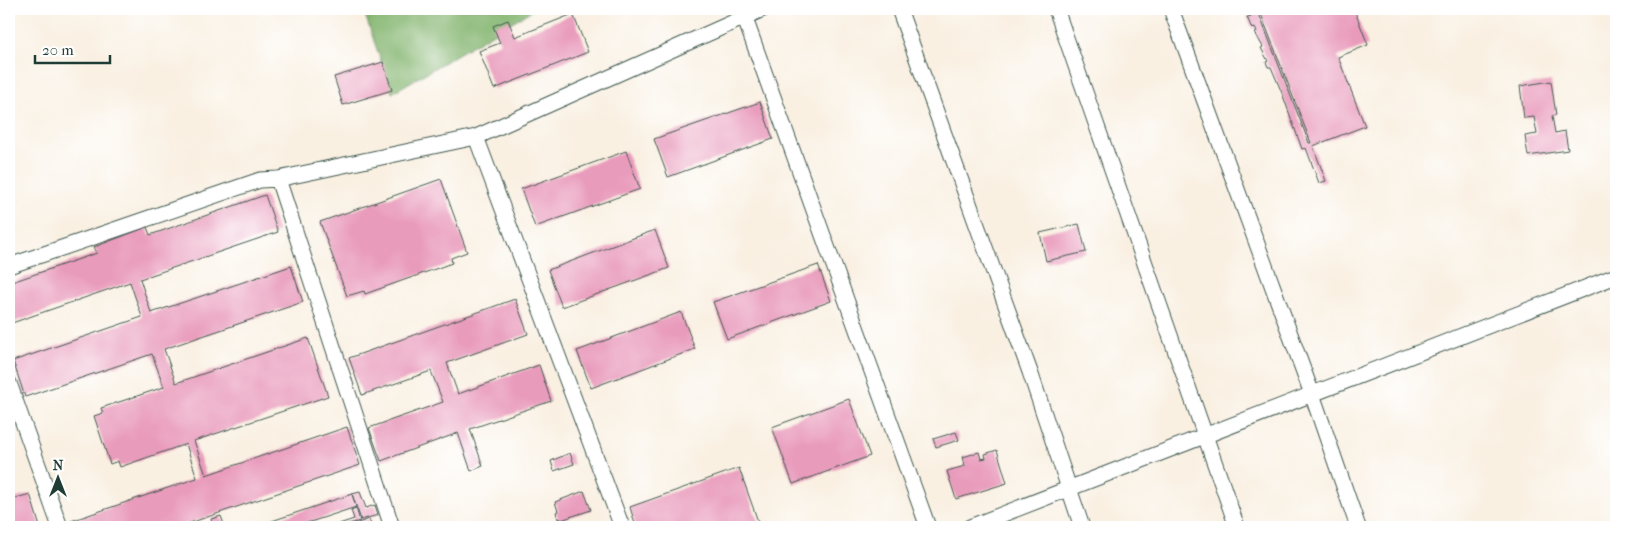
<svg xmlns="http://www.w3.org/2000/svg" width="1625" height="536" viewBox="0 0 1625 536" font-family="'IM FELL French Canon',serif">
  <rect width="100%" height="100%" fill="#fff"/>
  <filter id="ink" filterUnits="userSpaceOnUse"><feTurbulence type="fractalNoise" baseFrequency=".02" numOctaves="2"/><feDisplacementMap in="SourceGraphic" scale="10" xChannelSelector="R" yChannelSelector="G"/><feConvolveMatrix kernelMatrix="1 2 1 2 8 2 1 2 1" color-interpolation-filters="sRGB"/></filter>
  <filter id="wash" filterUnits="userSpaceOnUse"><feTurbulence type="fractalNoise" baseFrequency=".0096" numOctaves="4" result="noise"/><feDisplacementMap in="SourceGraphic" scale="20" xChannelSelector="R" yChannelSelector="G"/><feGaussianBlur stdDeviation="1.12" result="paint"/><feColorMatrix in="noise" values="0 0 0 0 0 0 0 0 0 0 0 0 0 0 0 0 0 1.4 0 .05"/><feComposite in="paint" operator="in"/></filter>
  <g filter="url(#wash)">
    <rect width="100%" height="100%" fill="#f9f0e2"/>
    <path fill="#85b671" stroke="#527a52" d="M363 9H534L392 93Z"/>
    <g id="blocks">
      <path fill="#e99bbc" d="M1248 9H1257L1309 143H1311L1259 9H1354L1368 45 1338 57 1365 126 1313 146 1326 181 1319 183 1306 148 1302 149 1282 93 1271 67H1268L1266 62 1268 61 1261 48 1263 47 1255 33 1257 32 1255 28 1252 29 1247 17 1251 16Z
        M573 14 588 52 494 89 479 51 500 43 493 26 508 20 515 37Z
        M383 62 392 90 343 105 334 77Z
        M1551 81 1556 115 1552 116 1555 133 1565 131 1568 150 1528 156 1525 136 1537 134 1534 117 1524 118 1520 86Z
        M760 102 773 139 668 177 654 139Z
        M626 151 640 189 535 227 521 189Z
        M441 179 467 252 451 258 452 263 365 294 364 291 347 296 320 222Z
        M265 195 278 232 140 279 151 313 291 266 303 302 164 349 176 383 308 338 328 396 194 441 206 475 347 427 360 465 178 527H70L68 522 197 478 186 444 120 467 118 461 110 464 94 416 103 413 101 408 164 387 152 354 25 397 13 361 142 317 130 282 9 324V283L97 253 94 247 147 227 150 235Z
        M1079 224 1086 252 1046 261 1040 233Z
        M655 230 669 268 562 307 548 270Z
        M818 265 831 301 727 339 713 302Z
        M515 299 528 334 447 363 458 394 539 365 551 401 470 429 483 466 471 471 458 433 381 461 369 428 443 402 431 371 362 395 349 358Z
        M681 312 695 349 591 388 577 351Z
        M849 399 870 456 793 484 772 427Z
        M956 432 959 440 936 447 933 439Z
        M997 450 1007 483 956 499 947 471 965 466 963 457 979 452 981 459 986 458 985 454Z
        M570 453 574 464 554 471 551 461Z
        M739 468 760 527H636L630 507Z
        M584 491 591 510 561 520 560 518 558 519 556 512 558 511 555 502Z
        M360 492 366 508 375 505 378 515 361 520 352 494Z
        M30 494 40 527H9V500Z
        M352 494 356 507 295 527H254Z
        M356 508 360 521 337 527 336 525 354 519 351 510Z
        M221 516 225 527H213L211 519Z
        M369 519 372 527H347Z"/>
    </g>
  </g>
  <g filter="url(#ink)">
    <use href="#blocks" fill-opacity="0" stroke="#40584e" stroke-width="1"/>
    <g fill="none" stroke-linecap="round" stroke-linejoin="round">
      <g stroke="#40584e" stroke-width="17">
        <path id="lane" d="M899 9 1030 372 1082 527
          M1056 9 1237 527
          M1171 9 1312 394 1358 527
          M744 16 928 527
          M476 137 622 527
          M278 179 392 527
          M9 266 260 180 278 179 476 137 763 9
          M9 383 60 527
          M970 527 1616 276"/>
      </g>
      <use href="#lane" stroke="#fff" stroke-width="15"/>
    </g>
  </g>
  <rect width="1625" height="536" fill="none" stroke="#fff" stroke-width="30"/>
  <g transform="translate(58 478)" stroke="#ffffff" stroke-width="4" paint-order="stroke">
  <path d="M0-4L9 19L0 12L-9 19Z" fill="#1f3d34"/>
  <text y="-8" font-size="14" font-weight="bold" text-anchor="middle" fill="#1f3d34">N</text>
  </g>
  <path d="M35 55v8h75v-8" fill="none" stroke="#1f3d34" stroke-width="2.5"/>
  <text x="42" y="55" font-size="15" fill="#1f3d34" stroke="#ffffff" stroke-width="4" paint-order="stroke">20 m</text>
</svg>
